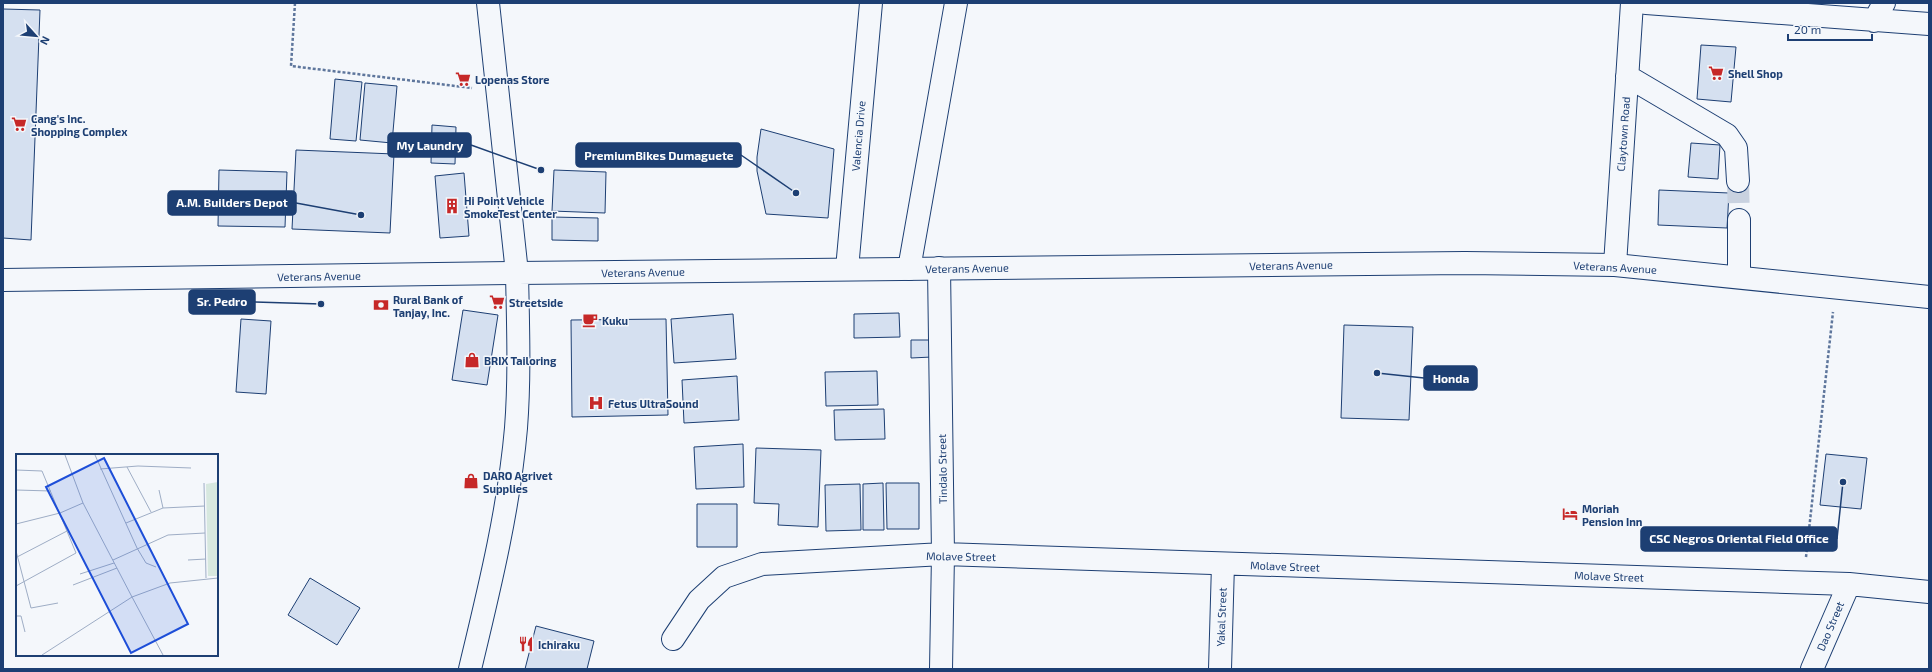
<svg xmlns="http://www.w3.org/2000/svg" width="1932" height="672" viewBox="0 0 1932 672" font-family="'Exo 2',sans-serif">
  <rect width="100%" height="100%" fill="#f4f7fb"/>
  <path fill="#d5e0f0" stroke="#1d3f73" d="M3 9 40 10 31 240 3 238Z
    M1701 45 1736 47 1731 102 1697 99Z
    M335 79 362 82 356 141 330 139Z
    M365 83 397 86 392 143 360 140Z
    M432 125 456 127 455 164 431 163Z
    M761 129 834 149 828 218 766 214 757 171V157Z
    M1691 143 1720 145 1718 179 1688 177Z
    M296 150 394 154 390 233 292 229Z
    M219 170 287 172 285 227 218 226Z
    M554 170 606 172 605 213 552 211Z
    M464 173 469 236 440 238 435 176Z
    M1659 190 1729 193 1727 228 1658 225Z
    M552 217 598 218V241L552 240Z
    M463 310 498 315 487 385 452 380Z
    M899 313 900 337 854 338V314Z
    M733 314 736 359 674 363 671 319Z
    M241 319 271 321 266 394 236 392Z
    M666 319 668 415 572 417 571 320Z
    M1344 325 1413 327 1409 420 1341 418Z
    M911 340H931L932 357 911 358Z
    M877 371 878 405 826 406 825 372Z
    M737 376 739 420 684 423 682 380Z
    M884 409 885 439 835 440 834 410Z
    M743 444 744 487 696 489 694 447Z
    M756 448 821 450 818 527 778 525 779 504 754 503Z
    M1826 454 1867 458 1861 509 1820 505Z
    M883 483 884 530H863V484Z
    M886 483H919V529H887Z
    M860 484 861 530 826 531 825 485Z
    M697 504H737V547H697Z
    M310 578 360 608 337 645 288 615Z
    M536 626 594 641 587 669H525Z"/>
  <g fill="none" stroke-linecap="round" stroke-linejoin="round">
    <path stroke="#c9d2e0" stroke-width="22" stroke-dasharray="22 11" stroke-linecap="butt" d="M1738 181 1739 220"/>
    <g stroke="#1d3f73" stroke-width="24">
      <path id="minor" d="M488 3 517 273
        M1646 3 1929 24
        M1874 21 1884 3
        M1627 76 1727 135 1736 148 1738 181
        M1615 265 1632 3
        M939 268 943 554 941 669
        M847 269 871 3
        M909 269 956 3
        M1739 277V220
        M673 639 699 600 724 577 762 564 943 554 1849 584 1929 592
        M1220 669 1223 564
        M1812 669 1849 584"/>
    </g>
    <g stroke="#1d3f73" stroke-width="24">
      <path id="major" d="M3 280 517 273"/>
    </g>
    <g stroke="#1d3f73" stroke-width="24">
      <path id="highway" d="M470 669C489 590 509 509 516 428 520 376 518 325 517 273L1465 263 1615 265 1929 297"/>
    </g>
    <path stroke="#5e769c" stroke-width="2.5" stroke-dasharray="3 2" stroke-linecap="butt" d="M295 3 291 66 472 88
      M1806 557 1833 312"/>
    <use href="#minor" stroke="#f4f7fb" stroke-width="22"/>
    <use href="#major" stroke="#f4f7fb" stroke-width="22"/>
    <use href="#highway" stroke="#f4f7fb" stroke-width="22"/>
  </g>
  <defs>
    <g id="supermarket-bare" transform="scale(1.2)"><path d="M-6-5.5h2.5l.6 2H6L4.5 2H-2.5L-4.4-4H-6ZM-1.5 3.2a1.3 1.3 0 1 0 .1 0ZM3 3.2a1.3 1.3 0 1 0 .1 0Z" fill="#c62828" stroke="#f4f7fb" stroke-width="2.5" paint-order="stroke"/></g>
    <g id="building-bare" transform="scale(1.2)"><path d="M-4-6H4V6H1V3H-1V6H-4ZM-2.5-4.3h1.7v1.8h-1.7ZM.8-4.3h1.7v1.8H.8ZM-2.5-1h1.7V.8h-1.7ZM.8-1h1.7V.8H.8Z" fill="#c62828" stroke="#f4f7fb" stroke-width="2.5" paint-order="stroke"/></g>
    <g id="bank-bare" transform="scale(1.2)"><path d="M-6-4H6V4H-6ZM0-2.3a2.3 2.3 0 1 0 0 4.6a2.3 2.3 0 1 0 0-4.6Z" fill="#c62828" stroke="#f4f7fb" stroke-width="2.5" paint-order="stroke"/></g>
    <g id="cafe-bare" transform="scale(1.2)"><path d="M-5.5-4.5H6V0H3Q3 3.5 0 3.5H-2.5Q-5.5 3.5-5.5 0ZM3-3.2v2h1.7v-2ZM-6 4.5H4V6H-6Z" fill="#c62828" stroke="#f4f7fb" stroke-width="2.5" paint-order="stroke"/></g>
    <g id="shop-bare" transform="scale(1.2)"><path d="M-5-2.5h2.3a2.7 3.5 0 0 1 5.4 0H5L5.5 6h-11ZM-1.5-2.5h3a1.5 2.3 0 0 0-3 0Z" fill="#c62828" stroke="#f4f7fb" stroke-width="2.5" paint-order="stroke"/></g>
    <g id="hospital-bare" transform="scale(1.2)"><path d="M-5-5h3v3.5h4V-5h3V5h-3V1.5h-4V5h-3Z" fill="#c62828" stroke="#f4f7fb" stroke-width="2.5" paint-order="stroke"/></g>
    <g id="hotel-bare" transform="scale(1.2)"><path d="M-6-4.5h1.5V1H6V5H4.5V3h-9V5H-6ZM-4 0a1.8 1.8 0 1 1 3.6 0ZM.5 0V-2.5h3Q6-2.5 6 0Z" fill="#c62828" stroke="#f4f7fb" stroke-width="2.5" paint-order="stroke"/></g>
    <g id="restaurant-bare" transform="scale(1.2)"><path d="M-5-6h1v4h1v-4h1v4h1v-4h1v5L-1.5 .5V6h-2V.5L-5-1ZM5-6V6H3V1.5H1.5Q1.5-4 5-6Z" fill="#c62828" stroke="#f4f7fb" stroke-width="2.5" paint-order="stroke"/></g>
  </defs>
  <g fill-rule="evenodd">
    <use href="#supermarket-bare" x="1716" y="73"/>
    <use href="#supermarket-bare" x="463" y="79"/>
    <use href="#supermarket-bare" x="19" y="124"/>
    <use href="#building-bare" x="452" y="206"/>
    <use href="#supermarket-bare" x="497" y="302"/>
    <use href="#bank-bare" x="381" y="305"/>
    <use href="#cafe-bare" x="590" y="320"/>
    <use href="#shop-bare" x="472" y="360"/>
    <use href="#hospital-bare" x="596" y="403"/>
    <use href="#shop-bare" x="471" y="481"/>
    <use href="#hotel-bare" x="1570" y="514"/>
    <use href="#restaurant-bare" x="526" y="644"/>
  </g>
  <g text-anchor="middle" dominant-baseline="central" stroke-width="3" stroke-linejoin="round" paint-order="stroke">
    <g font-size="11" font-weight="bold" fill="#1d3f73" stroke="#f4f7fb" text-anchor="start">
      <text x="1728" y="73">Shell Shop</text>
      <text x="475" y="79">Lopenas Store</text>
      <text x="31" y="118">Cang's Inc.<tspan x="31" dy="13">Shopping Complex</tspan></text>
      <text x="464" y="200">Hi Point Vehicle<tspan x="464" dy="13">SmokeTest Center</tspan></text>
      <text x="393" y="299">Rural Bank of<tspan x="393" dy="13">Tanjay, Inc.</tspan></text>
      <text x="509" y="302">Streetside</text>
      <text x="602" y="320">Kuku</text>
      <text x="484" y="360">BRIX Tailoring</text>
      <text x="608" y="403">Fetus UltraSound</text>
      <text x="483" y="475">DARO Agrivet<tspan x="483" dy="13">Supplies</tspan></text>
      <text x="1582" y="508">Moriah<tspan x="1582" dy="13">Pension Inn</tspan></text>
      <text x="538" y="644">Ichiraku</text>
    </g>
    <g font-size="11" fill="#1d3f73" stroke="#f4f7fb">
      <text transform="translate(1623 134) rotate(-86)">Claytown Road</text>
      <text transform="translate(858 136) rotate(-85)">Valencia Drive</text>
      <text transform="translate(1291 265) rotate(-1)">Veterans Avenue</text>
      <text transform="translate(1615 267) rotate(3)">Veterans Avenue</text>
      <text transform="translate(967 268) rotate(-1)">Veterans Avenue</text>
      <text transform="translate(643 272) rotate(-1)">Veterans Avenue</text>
      <text transform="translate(319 276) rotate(-1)">Veterans Avenue</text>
      <text transform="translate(942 469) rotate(-91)">Tindalo Street</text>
      <text transform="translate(961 556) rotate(1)">Molave Street</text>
      <text transform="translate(1285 566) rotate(2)">Molave Street</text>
      <text transform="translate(1609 576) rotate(2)">Molave Street</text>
      <text transform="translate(1221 617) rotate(-88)">Yakal Street</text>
      <text transform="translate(1830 626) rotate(-67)">Dao Street</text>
    </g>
  </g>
  <g transform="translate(16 454)">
    <rect width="202" height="202" fill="#f4f7fb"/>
    <path d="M202 28V122H192L190 30Z" fill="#d7e8df"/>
    <path fill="none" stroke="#9eadc5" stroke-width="1" d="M49 1 67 49 116 143 154 129 202 124M79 1 121 94 130 109 140 113M111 13 135 58M84 15 122 12 175 14M0 16 26 17 60 99 0 132M188 29 190 124M0 36 35 37M143 36 147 54M110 69 147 54 189 52M0 70 44 59 67 49M0 97 15 154 42 149M1 103 51 77M97 106 152 81 189 79M172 106 190 105M64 120 98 109M57 131 101 114M116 143 147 201M0 162H5L9 178M26 201 116 143"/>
    <path fill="#1d4ed8" fill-opacity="0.15" stroke="#1d4ed8" stroke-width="2" d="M88 4 172 170 115 199 30 33Z"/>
    <rect width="202" height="202" fill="none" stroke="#1d3f73" stroke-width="2"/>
  </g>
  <path fill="none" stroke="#1d3f73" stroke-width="1.5" d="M541 170L471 145M796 193L741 155M361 215L296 203M321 304L255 302M1377 373L1424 378M1843 482L1837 539"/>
  <g fill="#1d3f73" stroke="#f4f7fb" stroke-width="1.5">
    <circle cx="541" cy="170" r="4"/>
    <circle cx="796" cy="193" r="4"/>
    <circle cx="361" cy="215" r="4"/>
    <circle cx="321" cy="304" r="4"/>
    <circle cx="1377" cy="373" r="4"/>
    <circle cx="1843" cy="482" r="4"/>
  </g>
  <g fill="#1d3f73" stroke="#1d3f73" stroke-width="1.5">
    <rect x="388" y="133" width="83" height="24" rx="4"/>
    <rect x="576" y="143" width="165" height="24" rx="4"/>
    <rect x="168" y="191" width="128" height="24" rx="4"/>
    <rect x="189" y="290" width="66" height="24" rx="4"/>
    <rect x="1424" y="366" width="53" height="24" rx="4"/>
    <rect x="1641" y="527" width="196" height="24" rx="4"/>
  </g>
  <g font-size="12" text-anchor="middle" font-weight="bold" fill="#fff">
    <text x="430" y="150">My Laundry</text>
    <text x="659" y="160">PremiumBikes Dumaguete</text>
    <text x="232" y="207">A.M. Builders Depot</text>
    <text x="222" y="306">Sr. Pedro</text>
    <text x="1451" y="383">Honda</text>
    <text x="1739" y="543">CSC Negros Oriental Field Office</text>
  </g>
  <rect width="1932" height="672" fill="none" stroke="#1d3f73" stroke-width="8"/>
  <g transform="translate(36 36) rotate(117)" stroke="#f4f7fb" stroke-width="3" paint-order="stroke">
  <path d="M0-3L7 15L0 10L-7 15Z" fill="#1d3f73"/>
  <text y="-6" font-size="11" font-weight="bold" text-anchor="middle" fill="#1d3f73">N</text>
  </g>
  <path d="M1788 34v6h84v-6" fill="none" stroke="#1d3f73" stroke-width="2"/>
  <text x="1794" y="34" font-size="12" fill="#1d3f73" stroke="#f4f7fb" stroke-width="3" paint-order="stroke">20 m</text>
</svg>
